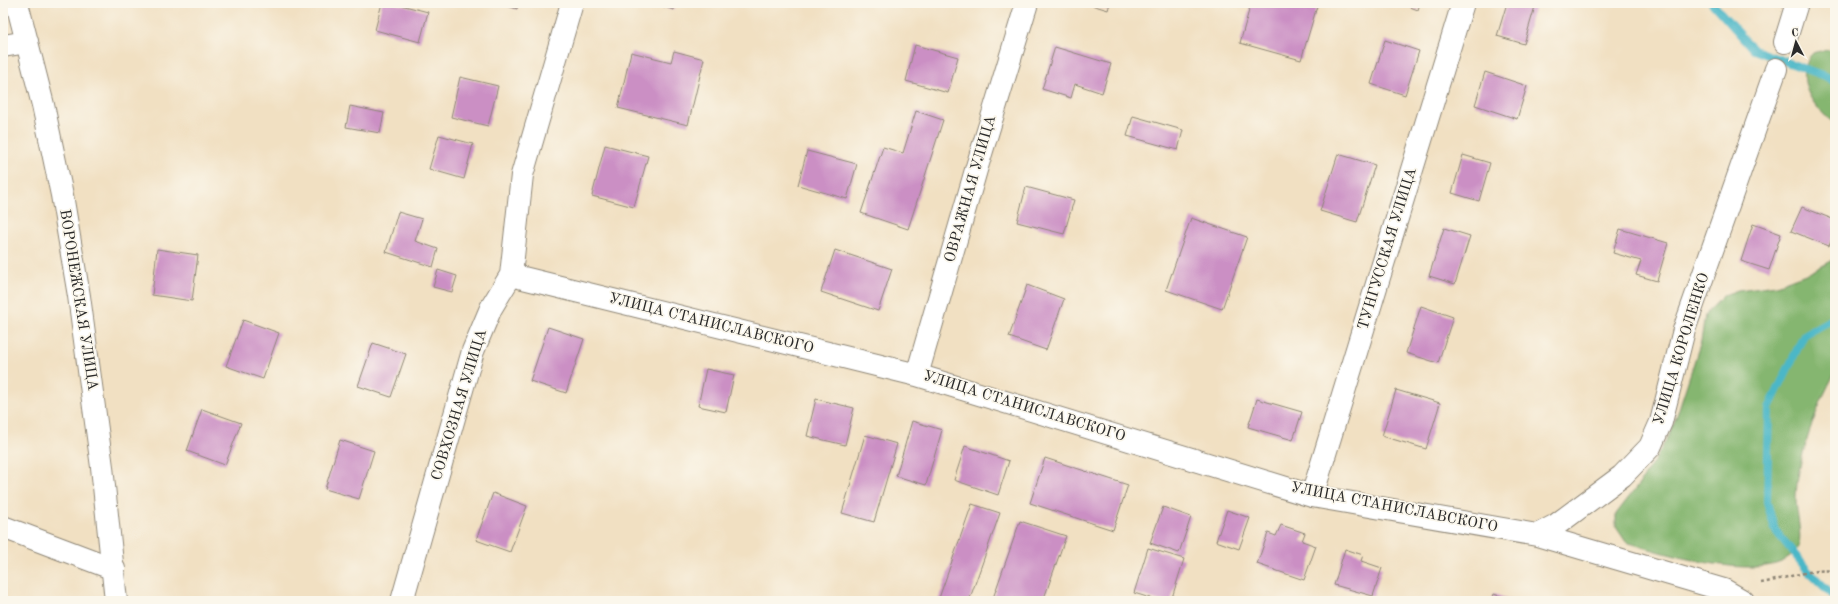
<svg xmlns="http://www.w3.org/2000/svg" width="1838" height="604" viewBox="0 0 1838 604" font-family="'Old Standard TT',serif">
  <rect width="100%" height="100%" fill="#fbf7ec"/>
  <filter id="ink" filterUnits="userSpaceOnUse"><feTurbulence type="fractalNoise" baseFrequency=".025" numOctaves="2"/><feDisplacementMap in="SourceGraphic" scale="8" xChannelSelector="R" yChannelSelector="G"/><feConvolveMatrix kernelMatrix="1 2 1 2 8 2 1 2 1" color-interpolation-filters="sRGB"/></filter>
  <filter id="wash" filterUnits="userSpaceOnUse"><feTurbulence type="fractalNoise" baseFrequency=".012" numOctaves="4" result="noise"/><feDisplacementMap in="SourceGraphic" scale="16" xChannelSelector="R" yChannelSelector="G"/><feGaussianBlur stdDeviation="0.9" result="paint"/><feColorMatrix in="noise" values="0 0 0 0 0 0 0 0 0 0 0 0 0 0 0 0 0 1.4 0 .05"/><feComposite in="paint" operator="in"/></filter>
  <g filter="url(#wash)">
    <rect width="100%" height="100%" fill="#f1e0c2"/>
    <path fill="#85b670" stroke="#58704e" d="M1828 50 1835 52V124C1818 111 1799 90 1806 66 1807 62 1809 56 1813 53 1817 51 1824 51 1828 50Z
      M1835 259V373C1817 404 1796 463 1796 499 1796 512 1803 537 1798 547 1778 590 1660 552 1626 542L1616 527V514L1640 483 1656 458 1669 435 1677 415 1701 341 1705 315 1724 295 1738 290 1776 285 1811 272Z"/>
    <g fill="none" stroke-linecap="round" stroke-linejoin="round">
      <path stroke="#4bb7c7" stroke-width="8" d="M1712 3 1754 50 1825 76 1835 82
        M1835 317 1804 335 1769 408 1767 502 1775 530 1809 572 1835 597"/>
    </g>
    <g id="blocks">
      <path fill="#cb8fc4" d="M382 3H393L428 12 420 42 375 30Z
        M498 3H518L517 9Z
        M652 3H676L674 10Z
        M1085 3H1110L1108 10Z
        M1251 3H1318L1301 60 1240 43Z
        M1399 3H1420L1418 10Z
        M1507 3H1536L1524 44 1497 36Z
        M1385 40 1419 51 1405 95 1371 84Z
        M915 45 958 57 948 93 906 81Z
        M1055 47 1111 64 1102 93 1075 84 1071 98 1042 89Z
        M674 51 704 59 688 125 618 108 631 52 671 62Z
        M1485 72 1527 86 1517 119 1475 105Z
        M460 77 498 86 488 126 451 117Z
        M350 106 384 113 380 133 346 127Z
        M916 111 943 120 908 229 861 213 883 147 903 153Z
        M1133 116 1183 130 1178 150 1127 136Z
        M439 135 473 144 464 179 429 169Z
        M605 145 648 156 634 207 592 196Z
        M807 151 857 164 847 199 798 185Z
        M1338 154 1375 165 1357 222 1320 211Z
        M1463 155 1490 163 1479 201 1452 193Z
        M1026 187 1074 200 1064 234 1017 222Z
        M1802 207 1835 220V230L1829 246 1791 231Z
        M398 212 422 219 415 241 438 249 433 267 386 252Z
        M1191 218 1247 237 1222 309 1166 290Z
        M1753 224 1781 234 1769 270 1741 261Z
        M1444 228 1470 236 1455 284 1429 276Z
        M1620 229 1668 243 1657 281 1636 275 1641 261 1613 253Z
        M157 249 198 255 192 301 152 295Z
        M835 250 892 269 878 311 821 292Z
        M438 270 457 276 452 292 433 287Z
        M1027 285 1064 299 1046 350 1009 337Z
        M1421 306 1453 317 1438 363 1406 353Z
        M243 320 279 333 263 379 226 366Z
        M548 327 584 339 566 393 530 381Z
        M373 343 406 354 391 397 358 386Z
        M706 369 734 375 726 412 698 406Z
        M1396 390 1440 403 1426 449 1382 436Z
        M816 399 854 408 845 445 807 436Z
        M1257 399 1302 412 1293 440 1248 427Z
        M202 409 241 423 225 465 187 451Z
        M912 421 942 430 926 485 896 476Z
        M865 435 897 444 874 522 842 513Z
        M340 440 374 451 359 499 325 489Z
        M965 446 1009 461 998 495 954 480Z
        M1045 458 1128 485 1113 530 1030 503Z
        M493 493 527 506 510 552 476 540Z
        M972 504 1000 513 969 601H938Z
        M1163 507 1191 517 1179 553 1150 543Z
        M1227 510 1250 518 1239 549 1216 541Z
        M1020 521 1066 536 1043 601H992Z
        M1281 525 1305 533 1302 541 1316 546 1304 580 1257 564 1268 533 1276 536Z
        M1148 548 1184 559 1171 601H1160L1134 593Z
        M1345 549 1363 555 1361 561 1382 568 1373 596 1334 585Z
        M1494 594 1514 601H1491Z"/>
    </g>
  </g>
  <g filter="url(#ink)">
    <use href="#blocks" fill-opacity="0" stroke="#8e8676" stroke-width="1"/>
    <g fill="none" stroke-linecap="round" stroke-linejoin="round">
      <g stroke="#8e8676" stroke-width="24">
        <path id="minor" d="M1785 42 1797 3
          M3 46 27 42
          M511 275 917 375 1312 496 1537 535 1724 590 1743 601
          M917 375 976 170 1027 3
          M1312 496 1463 3
          M3 527 114 569
          M1537 535 1556 525 1622 476 1650 447 1661 422 1684 330 1776 69
          M402 601 473 351 491 308 511 275 522 175 572 3"/>
      </g>
      <g stroke="#8e8676" stroke-width="24">
        <path id="highway" d="M17 3 43 105 62 195 79 296 102 467 116 601"/>
      </g>
      <path stroke="#8e8676" stroke-width="2.5" stroke-dasharray="3 3" stroke-linecap="butt" d="M1761 583C1785 579 1811 568 1835 571"/>
      <use href="#minor" stroke="#fff" stroke-width="22"/>
      <use href="#highway" stroke="#fff" stroke-width="22"/>
    </g>
  </g>
  <g text-anchor="middle" dominant-baseline="central" stroke-width="3.5" stroke-linejoin="round" paint-order="stroke">
    <g font-size="15" fill="#2b2b2b" stroke="#fbf7ec">
      <text transform="translate(971 189) rotate(-74)">ОВРАЖНАЯ УЛИЦА</text>
      <text transform="translate(1388 249) rotate(-73)">ТУНГУССКАЯ УЛИЦА</text>
      <text transform="translate(78 300) rotate(81)">ВОРОНЕЖСКАЯ УЛИЦА</text>
      <text transform="translate(711 324) rotate(14)">УЛИЦА СТАНИСЛАВСКОГО</text>
      <text transform="translate(1682 349) rotate(-73)">УЛИЦА КОРОЛЕНКО</text>
      <text transform="translate(460 405) rotate(-73)">СОВХОЗНАЯ УЛИЦА</text>
      <text transform="translate(1024 407) rotate(17)">УЛИЦА СТАНИСЛАВСКОГО</text>
      <text transform="translate(1394 508) rotate(11)">УЛИЦА СТАНИСЛАВСКОГО</text>
    </g>
  </g>
  <rect width="1838" height="604" fill="none" stroke="#fbf7ec" stroke-width="16"/>
  <g transform="translate(1796 42) rotate(354)" stroke="#fbf7ec" stroke-width="3" paint-order="stroke">
  <path d="M0-3L7 15L0 10L-7 15Z" fill="#2b2b2b"/>
  <text y="-6" font-size="11" font-weight="bold" text-anchor="middle" fill="#2b2b2b">С</text>
  </g>
</svg>
